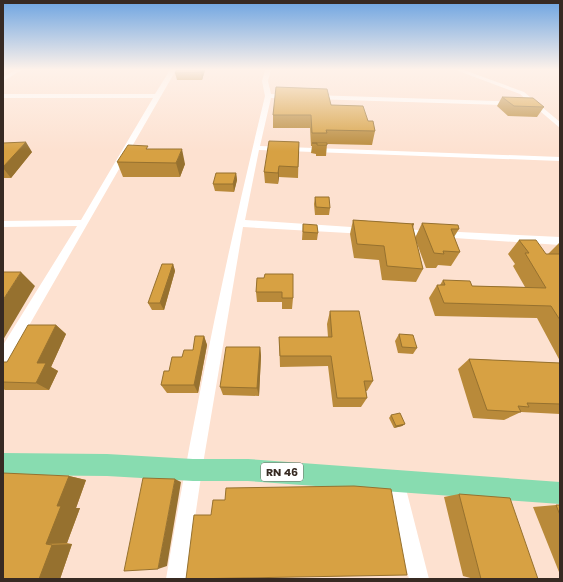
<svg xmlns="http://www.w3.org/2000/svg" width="563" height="582" viewBox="0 0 563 582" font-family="Poppins,sans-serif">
  <rect width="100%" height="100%" fill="#fde1d0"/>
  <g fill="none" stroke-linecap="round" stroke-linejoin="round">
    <path fill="#fff" fill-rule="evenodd" d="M15 70H22L3 81V77Z
      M170 70H176L8 362 3 363V345L77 226 3 227V221L81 220 153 98H3V94H155Z
      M265 70H271L268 81 271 94 290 95 293 97 290 99 271 98 260 146 560 157V161L259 150 245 220 366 228 371 231 366 234 243 227 202 470 186 579H166C193 417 226 256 265 96L262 81Z
      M456 70H464L524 92 560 122V128L534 106 313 99 310 97 313 95 529 102 520 94Z
      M399 229 560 237V245L395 234 394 232Z
      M395 472 401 475 404 481 429 579H409L386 481 389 475Z"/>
    <path fill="#88dcb0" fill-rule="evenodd" d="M3 453 107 454 193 459H248L560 482V504L248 481H193L107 476 3 475Z"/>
  </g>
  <path fill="#b98a3a" d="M205 70 202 80H177L175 73Z
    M502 97 544 107 537 117 508 116 497 106Z
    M331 105 368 121 375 131 372 145 327 144 326 156H316V154L311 153 312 146H311L310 128H273V115Z
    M299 142 298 178 279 177 278 184 265 183 264 172Z
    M3 143 32 152 11 178H3Z
    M149 149 185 164 180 177H123L117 162Z
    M236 173 237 180 234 192 215 191 213 184Z
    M315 197 330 208 329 215H315L314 204Z
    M353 220 414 224 413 228 423 269 416 282 382 280 379 260 354 258 350 234Z
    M422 223 459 229 454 237 460 252 451 266 438 265 436 268H426L415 238Z
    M303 224 318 233 317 240H302Z
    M519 240 546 254H548L560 242V361L537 318 435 316 429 298 437 285H440L443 280 472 286 525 287 513 266 515 264 508 254Z
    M173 264 175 271 164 310H152L148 303Z
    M257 278 293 298 292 309H282V302H257L256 292Z
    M330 311 373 381 367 391H366L367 398 361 407H333L328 366 280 367 279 337H328L327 324Z
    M56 325 66 334 51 367 58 371 49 390H5L3 389V362H7Z
    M399 334 417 348 413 354 398 353 395 341Z
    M204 336 207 345 198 393H167L161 385 169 371 182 357 193 350Z
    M260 347 261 356 259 396 223 395 220 387Z
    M469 359 560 363V414L521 412 504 420 473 418 458 369Z
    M391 415 405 424 402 426 394 428 389 418Z
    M69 476 86 480 76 508H80L67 543 72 544 60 579H3Z
    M459 494 538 579H474L463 576 444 497Z
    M556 505H560V572H559L533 507Z"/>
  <path fill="#96712f" d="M202 70H205L202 80 201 72Z
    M26 142 32 152 11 178 3 168V167Z
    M182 149 185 164 180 177 176 163Z
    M279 166V177L278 184V173Z
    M236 173 237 180 234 192 233 184Z
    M173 264 175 271 164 310 160 303Z
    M21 272 35 286 3 340V300Z
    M56 325 66 334 51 367 58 371 49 390 36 383 37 363Z
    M204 336 207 345 198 393 194 385Z
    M260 347 261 356 259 396 257 388Z
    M405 424 402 426 394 428 396 426Z
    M69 476 86 480 76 508H80L67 543 46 544 57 506Z
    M175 479 181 482 167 566 158 569Z
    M72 544 60 579H39L52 545Z"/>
  <path fill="#d7a143" stroke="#96712f" d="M177 70H202L201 72 175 73Z
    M276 87 327 89 331 105 363 106 368 121H373L375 131 326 130 327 133H312L311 115H273Z
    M502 97 533 98 544 107 514 106Z
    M269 141 299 142 298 167 279 166 278 173 264 172Z
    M26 142 3 167V143Z
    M312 143H327V145H317V143Z
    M128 145 148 146 146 149H182L176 163 117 162Z
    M216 173H236L233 184H213Z
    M315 197H329L330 208 316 207Z
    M353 220 414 224H412L423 269 387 266 384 246 357 244Z
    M422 223 458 225 459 229H451L460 252 443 251 444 254 434 253Z
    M303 224 317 225 318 233 303 232Z
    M519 240H536L546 254H560V320L551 306 444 303 437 285H445L443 280 470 281 472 286 546 288 525 253H529Z
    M162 264H173L160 303H148Z
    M3 272H21L3 300Z
    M265 274H293V298H282V292H256L257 278H264Z
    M330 311H359L373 381H364L367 398H337L331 356H280L279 337H332Z
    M28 325H56L37 363H46L36 383 3 382V362H7Z
    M399 334 413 335 417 348 402 347Z
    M195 336H204L194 385H161L164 371H169L172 357H182L184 350H193Z
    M226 347H260L257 388 220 387Z
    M469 359 560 363V404L527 403 529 407 518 406 521 412 487 410Z
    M400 413 405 424 396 426 391 415Z
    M3 473 69 476 57 506H61L46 544 52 545 39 579H3Z
    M143 478 175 479 158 569 124 571Z
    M354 486 391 489 407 575 186 579 194 515H211L213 500H225L226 488Z
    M459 494 510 498 538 579H481Z
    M556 505H560V515Z"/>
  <linearGradient id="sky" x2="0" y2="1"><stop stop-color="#6da4e1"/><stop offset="0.46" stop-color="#fef2ea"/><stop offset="1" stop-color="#fef2ea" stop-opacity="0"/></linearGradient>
  <rect width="563" height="151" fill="url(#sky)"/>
  <g text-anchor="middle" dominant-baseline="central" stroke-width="4" stroke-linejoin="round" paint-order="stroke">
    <rect fill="#fff" stroke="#736a65" stroke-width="1" x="261" y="463" width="42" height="18" rx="3"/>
    <g font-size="11" font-weight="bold" fill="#372a23">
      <text x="282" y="472">RN 46</text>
    </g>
  </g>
  <rect width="563" height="582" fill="none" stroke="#372a23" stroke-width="8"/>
</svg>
